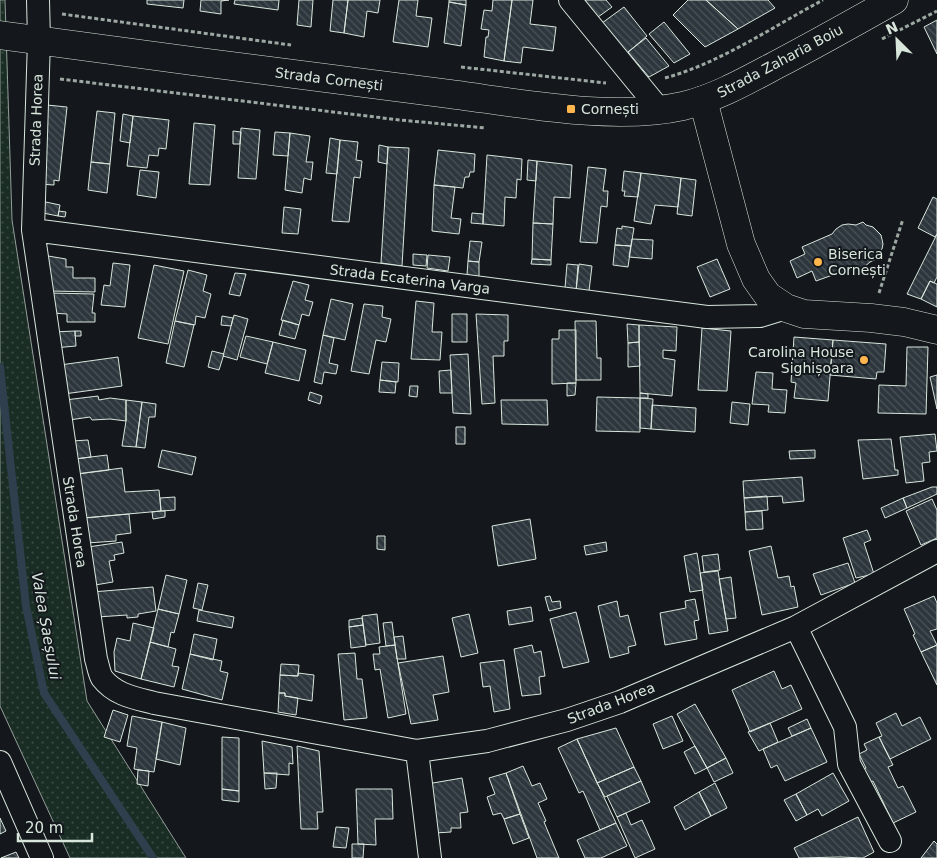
<svg xmlns="http://www.w3.org/2000/svg" width="937" height="858" viewBox="0 0 937 858" font-family="'DejaVu Sans',sans-serif">
  <defs>
    <pattern id="grass-dots" width="8" height="8" patternUnits="userSpaceOnUse" patternTransform="scale(1.25)"><rect width="8" height="8" fill="#1a2d24"/><path d="M2 2h.1M6 6h.1" fill="none" stroke="#3b4b43" stroke-width="1.8" stroke-linecap="round"/></pattern>
    <pattern id="building-back-hatch" width="6" height="6" patternUnits="userSpaceOnUse" patternTransform="scale(1.25)"><rect width="6" height="6" fill="#2c363c"/><path d="M-1 5l2 2M0 0l6 6M5-1l2 2" fill="none" stroke="#4a5358"/></pattern>
  </defs>
  <rect width="100%" height="100%" fill="#14181c"/>
  <path fill="url(#grass-dots)" stroke="#939e99" d="M0 0H5L12 220 87 701 186 858H70L0 706Z"/>
  <g fill="none" stroke-linecap="round" stroke-linejoin="round">
    <path stroke="#2f3f4d" stroke-width="8" d="M0 367 26 606 44 693 153 858"/>
  </g>
  <path fill="url(#building-back-hatch)" stroke="#d8e6dc" d="M147 0H184L183 8 147 4Z
    M201 0H229L221 1V14L200 11Z
    M235 0H279L278 10 234 4Z
    M299 0H313L311 27 297 25Z
    M333 0H348L344 33 330 31Z
    M348 0H380L378 13 367 11 364 37 344 33Z
    M399 0H418L416 16 432 18 428 47 393 42Z
    M449 0H466V5L449 2Z
    M493 0H512L504 61 484 57 486 37H488L489 30 481 29 484 10 492 11Z
    M512 0H533L530 24 556 27 553 51 523 47 521 63 504 61Z
    M584 0H606L612 7 598 17Z
    M688 0H706L738 29 705 47 673 15Z
    M706 0H768L775 8 738 29Z
    M449 2 466 5 461 46 444 43Z
    M624 7 647 36 627 53 602 23Z
    M937 20V54L924 27Z
    M664 22 690 54 674 63 649 34Z
    M646 38 669 66 649 77 628 52Z
    M47 105 67 107 59 181 54 180V185L38 184Z
    M97 111 115 113 110 164 91 162Z
    M123 114 133 116 130 143 120 141Z
    M133 116 169 120 166 149 159 148 158 156 149 155 147 168 127 166Z
    M194 123 215 125 210 185 189 184Z
    M241 128 260 130 256 179 238 178Z
    M233 131 241 132 240 144H233Z
    M275 132 290 133 288 156 273 155Z
    M290 133 310 136 306 162H313L311 180 304 178 302 193 285 190Z
    M330 138 340 140 337 174 326 173Z
    M340 140 358 142 356 160 362 161 360 178 354 177 349 222 332 221Z
    M379 145 388 147 387 164 378 162Z
    M388 147 409 148 402 266 381 263Z
    M438 150 475 154 474 172H470L469 177H465L463 188 434 185Z
    M487 155 522 159 521 180 517 179 516 198 505 197 504 226 483 224Z
    M528 160 537 161 536 181 527 180Z
    M537 161 572 165 570 198 554 197 553 224 533 223Z
    M91 162 110 164 107 193 88 190Z
    M588 167 606 169 603 191H608L607 207 601 206 597 243 580 242Z
    M140 170 159 172 156 198 137 195Z
    M624 171 641 173 638 197 624 196 625 191H622Z
    M641 173 681 178 678 207 655 205 651 224 634 221Z
    M681 178 696 180 692 216 677 214Z
    M434 185 455 187 451 218 461 219 459 234 432 231Z
    M933 197 937 199V234L935 237 918 228Z
    M41 201 60 205 58 216 43 213Z
    M284 207 301 209 298 234 282 233Z
    M59 211 66 212 65 217 58 216Z
    M472 213 483 214V224L471 223Z
    M863 222 866 225 873 227 881 235 883 244 882 249 877 254 878 258 870 262 863 268 853 271 849 269 816 281 812 271 797 278 790 261 805 254 802 247 832 234 836 229 842 225 848 224 856 225Z
    M533 223 553 224 551 260 532 259Z
    M622 226 634 228 631 246 615 245 617 228 622 229Z
    M937 234V277L934 283 930 281 921 299 907 294Z
    M632 239 653 240 652 259 629 257Z
    M470 241 482 242 479 262 468 261Z
    M615 245 631 246 628 267 613 265Z
    M413 254 427 255 426 266 413 265Z
    M428 255 450 257 448 271 427 268Z
    M48 256 66 259V267H73V278H95V292L50 291Z
    M532 259 551 260V265L531 264Z
    M717 259 730 289 710 297 697 267Z
    M468 261 479 262V277L467 275Z
    M113 263 130 265 125 307 101 305 104 285 110 286Z
    M567 264 578 265 576 291 565 288Z
    M579 264 592 266 589 291H576Z
    M154 265 184 271 168 344 138 338Z
    M188 270 207 275 203 291 211 294 205 318 196 316 195 325 175 321Z
    M235 273 246 274 240 296 229 294Z
    M293 281 309 285 305 300 313 302 309 316 302 314 299 325 281 320Z
    M930 281 937 284V307L921 299Z
    M50 293 94 294 92 313H95V322H67V314L51 313Z
    M331 299 353 304 345 340 323 335Z
    M416 301 434 303 432 332H442L440 360 411 359Z
    M364 304 383 306 382 317 391 319 386 342 376 340 369 374 351 371Z
    M452 314H467V342H452Z
    M476 314 508 315V341H504V356H493L495 403 482 404Z
    M234 315 248 319 237 360 223 356Z
    M222 316 233 318 231 326 221 325Z
    M283 320 299 325 295 339 279 335Z
    M175 321 194 325 184 367 166 363Z
    M575 321H596L597 358H601V380H576Z
    M627 324 639 325V342L628 343Z
    M639 325 677 327 676 351 663 350V358L675 360 672 396 640 393Z
    M702 328 731 331 727 391 698 390Z
    M559 330H576V383L552 384V339H559Z
    M75 331H81V336H75Z
    M75 331 76 346 53 348V332Z
    M323 335 334 338 329 363 338 365 336 374 324 372 322 384 314 382Z
    M246 336 273 342 267 364 240 357Z
    M794 337 833 340 828 401 794 398 796 383 791 382Z
    M833 340 886 344 884 372H877L876 379 830 375Z
    M273 342 306 350 299 381 265 373Z
    M639 342 640 366 628 367V343Z
    M907 347H928L926 414 878 413 879 385 906 386Z
    M212 351 224 354 219 370 208 367Z
    M468 354 471 414 453 413 450 355Z
    M118 357 122 386 64 394 60 365Z
    M382 362 399 363 398 382 380 380Z
    M451 370 452 393H440L439 371Z
    M756 372 773 373 772 389 787 390 785 413 768 412 769 405 752 404Z
    M937 375V409L930 377Z
    M380 380 396 382 395 393 379 392Z
    M567 383H576L575 395 567 396Z
    M410 386H418L417 397 409 396Z
    M310 392 322 396 320 404 308 400Z
    M640 393 648 394V398H640Z
    M98 396 99 400 110 398 126 400V421L110 419 92 420 90 417 69 420 65 400Z
    M597 397 640 398V432L596 431Z
    M640 398 653 399 651 429 640 428Z
    M126 400 142 402 136 447 122 446 126 421Z
    M501 400H547L548 425 502 424Z
    M142 402 156 404 155 417H149L145 448 136 447Z
    M732 402 750 404 748 425 730 423Z
    M652 405 696 408 695 432 651 429Z
    M456 427H465V444H456Z
    M935 434 937 451 929 452 930 462 922 463 924 481 906 483 900 437Z
    M891 439 895 470H898V475L863 479 858 440Z
    M88 440 91 457 75 459 72 441Z
    M162 450 196 457 192 475 158 467Z
    M815 450V458L790 459 789 451Z
    M107 455 109 470 77 474 75 459Z
    M122 468 125 492 159 490 161 511 84 518 77 474Z
    M802 477 804 501 783 503 782 496 744 498 743 481Z
    M932 487H937V494L907 508 903 498Z
    M767 496 768 510 745 512 744 498Z
    M175 497V510L161 511 160 498Z
    M903 498 907 508 885 518 881 508Z
    M932 499 937 510V538L921 545 906 511Z
    M161 511H165V517L153 519 152 512Z
    M762 511 763 529 746 530 745 512Z
    M129 514 131 533 116 535V541L87 543 84 518Z
    M530 519 536 559 498 566 492 526Z
    M867 530 871 540 864 543 874 574 856 578 843 538Z
    M377 536H385V550L377 549Z
    M122 542 124 553 114 555 115 560 109 561 113 582 95 585 88 547Z
    M606 542 607 551 586 555 584 546Z
    M771 546 778 578 789 576 791 587 794 586 798 607 762 615 749 551Z
    M697 553 703 590 690 592 684 556Z
    M718 554 720 570 704 572 702 556Z
    M848 563 855 583 821 595 813 574Z
    M718 571 728 631 709 634 700 573Z
    M166 575 187 580 179 614 158 609Z
    M731 577 736 618 726 619 719 579Z
    M198 583 208 585 202 610 193 608Z
    M153 587 156 611 138 614V617L127 618V615L97 617 92 592Z
    M550 596 552 602 560 601 561 608 549 611 545 597Z
    M934 596 937 603V629L930 631 937 645 921 652 913 635 915 634 904 609Z
    M695 599 699 620 694 621 697 639 665 645 660 613 686 608 685 601Z
    M617 601 620 617 628 615 636 645 628 647 629 653 610 658 598 606Z
    M531 607 533 621 509 625 507 611Z
    M158 609 179 614 174 633 171 632 168 647 150 642Z
    M199 610 234 617 232 628 197 621Z
    M576 612 589 662 563 668 550 619Z
    M377 614 380 643 366 645 362 616Z
    M469 614 478 653 461 657 452 618Z
    M362 618 363 625 349 627V620Z
    M392 622 395 645 386 646 383 623Z
    M133 623 154 628 141 679 115 671 114 652 117 638 130 641Z
    M363 625 366 646 351 648 349 627Z
    M194 634 217 639 213 660 190 654Z
    M403 636 406 659H397L394 637Z
    M150 642 176 649 172 666 179 667 174 687 141 679Z
    M395 645 406 714 388 718 380 669 375 670 373 654H380L379 647Z
    M532 645 534 653 541 651 545 676 539 677 541 694 522 696 514 649Z
    M937 645V685L921 652Z
    M355 653 357 679H362L367 718 344 720 338 654Z
    M190 654 222 661 220 671 228 673 222 700 182 689Z
    M443 656 449 692 433 695 438 720 411 724 398 663Z
    M504 660 510 709 494 712 490 686 483 687 480 663Z
    M281 664 299 665 298 676 280 675Z
    M774 671 782 689 791 685 802 709 750 732 732 690Z
    M298 673 314 675 312 701 285 696V693H279L280 675 298 676Z
    M279 693H285V696L298 698 296 715 278 712Z
    M695 704 726 758 707 768 677 714Z
    M113 710 128 715 120 742 104 737Z
    M896 713 902 726 920 717 931 739 890 759 879 737 882 736 876 723Z
    M132 716 162 722 154 772 134 769 137 748 127 746Z
    M672 716 683 741 663 749 653 724Z
    M807 719 811 728 792 736 788 728Z
    M162 722 186 728 180 765 156 759Z
    M770 723 778 742 759 751 748 732Z
    M616 728 634 767 597 783 577 739Z
    M811 728 827 762 785 781 777 765 771 768 763 749Z
    M222 737 239 738V791L222 789Z
    M879 737 893 765 888 767 898 788 903 786 916 812 893 823 873 781 866 784 860 771 866 768 859 754 867 750 864 744Z
    M577 739 616 823 600 830 583 791 579 793 558 748Z
    M262 741 292 747 293 764 289 763V775L264 773Z
    M297 746 319 751 323 812H317L318 829H301Z
    M695 746 707 768 695 774 684 752Z
    M726 758 733 773 714 782 707 768Z
    M523 766 532 786 540 783 547 799 538 803 546 821 544 822 559 858H537L506 773Z
    M634 767 641 781 605 797 597 783Z
    M138 770 149 771 148 786 137 784Z
    M264 773H277L276 788 265 789Z
    M506 773 520 814 504 819 501 813 493 815 487 797 495 794 489 778Z
    M833 773 849 801 822 816 818 809 807 815 796 794Z
    M462 778 468 812 460 813 461 828H451V832L435 833 427 784Z
    M641 781 650 802 617 817 607 796Z
    M715 783 727 808 711 816 699 792Z
    M222 789 239 791V802L222 800Z
    M356 789H392L393 819H375L376 845 358 844Z
    M699 792 711 816 685 830 674 807Z
    M796 794 807 815 796 821 784 800Z
    M626 813 631 825 642 820 655 849 635 858 617 817Z
    M520 814 529 838 513 844 504 819Z
    M858 817 874 852 863 858 840 857 799 858 794 848Z
    M0 818 6 831 0 834Z
    M616 823 627 846 601 858H585L577 840Z
    M336 827 349 828 346 848 333 847Z
    M934 841 937 844V858H921Z
    M352 844H364L363 858H352Z
    M16 852 19 858H1Z"/>
  <g fill="none" stroke-linecap="round" stroke-linejoin="round">
    <g stroke="#d8e6dc" stroke-width="24">
      <path id="minor" d="M38 0 39 40 33 230 96 659C98 665 99 673 102 678 115 695 135 698 154 703L417 751 487 741 567 720 620 702 796 627 937 551
        M570 0 660 110
        M33 230 707 317 760 316 786 308
        M796 627 845 727 849 764 890 841
        M417 751 430 858
        M0 762 42 858"/>
    </g>
    <g stroke="#d8e6dc" stroke-width="29">
      <path id="tertiary" d="M703 100 741 244 756 279 768 296 786 308 804 314 871 318 904 322 937 330"/>
    </g>
    <g stroke="#d8e6dc" stroke-width="29">
      <path id="trunk" d="M0 35C147 55 295 75 442 93 515 102 612 122 683 106 716 98 746 81 776 65 816 44 855 22 894 0"/>
    </g>
    <path stroke="#9da8a2" stroke-width="3" stroke-dasharray="4 2.5" stroke-linecap="butt" d="M62 14 291 45
      M882 39 937 11
      M461 67 606 83
      M665 78C720 63 772 27 823 0
      M60 79 400 120 486 128
      M879 293 903 219"/>
    <use href="#minor" stroke="#14181c" stroke-width="22"/>
    <use href="#tertiary" stroke="#14181c" stroke-width="28"/>
    <use href="#trunk" stroke="#14181c" stroke-width="28"/>
  </g>
  <g fill="#ffb74d" stroke="#14181c" stroke-width="2">
    <rect x="566" y="104" width="10" height="10" rx="2.5"/>
    <circle cx="818" cy="262" r="5"/>
    <circle cx="864" cy="360" r="5"/>
  </g>
  <g text-anchor="middle" dominant-baseline="central" stroke-width="4" stroke-linejoin="round" paint-order="stroke">
    <g font-size="14" fill="#d8e6dc" stroke="#14181c">
      <text transform="translate(780 61) rotate(-28)">Strada Zaharia Boiu</text>
      <text transform="translate(329 79) rotate(7)">Strada Cornești</text>
      <text transform="translate(36 120) rotate(-88)">Strada Horea</text>
      <text transform="translate(410 279) rotate(7)">Strada Ecaterina Varga</text>
      <text transform="translate(75 522) rotate(81)">Strada Horea</text>
      <text transform="translate(611 703) rotate(-21)">Strada Horea</text>
    </g>
    <g font-size="14" fill="#d8e6dc" stroke="#14181c" text-anchor="start">
      <text x="581" y="109">Cornești</text>
      <text x="828" y="254">Biserica<tspan x="828" dy="16">Cornești</tspan></text>
      <text x="854" y="352" text-anchor="end">Carolina House<tspan x="854" dy="16">Sighișoara</tspan></text>
    </g>
    <g font-size="15" font-style="italic" fill="#d8e6dc" stroke="#14181c">
      <text transform="translate(46 626) rotate(80)">Valea Șaeșului</text>
    </g>
  </g>
  <g transform="translate(897 40) rotate(336)" stroke="#14181c" stroke-width="4" paint-order="stroke">
  <path d="M0-4L9 19L0 12L-9 19Z" fill="#d8e6dc"/>
  <text y="-8" font-size="14" font-weight="bold" text-anchor="middle" fill="#d8e6dc">N</text>
  </g>
  <path d="M18 833v8h74v-8" fill="none" stroke="#d8e6dc" stroke-width="2.5"/>
  <text x="25" y="833" font-size="15" fill="#d8e6dc" stroke="#14181c" stroke-width="4" paint-order="stroke">20 m</text>
</svg>
